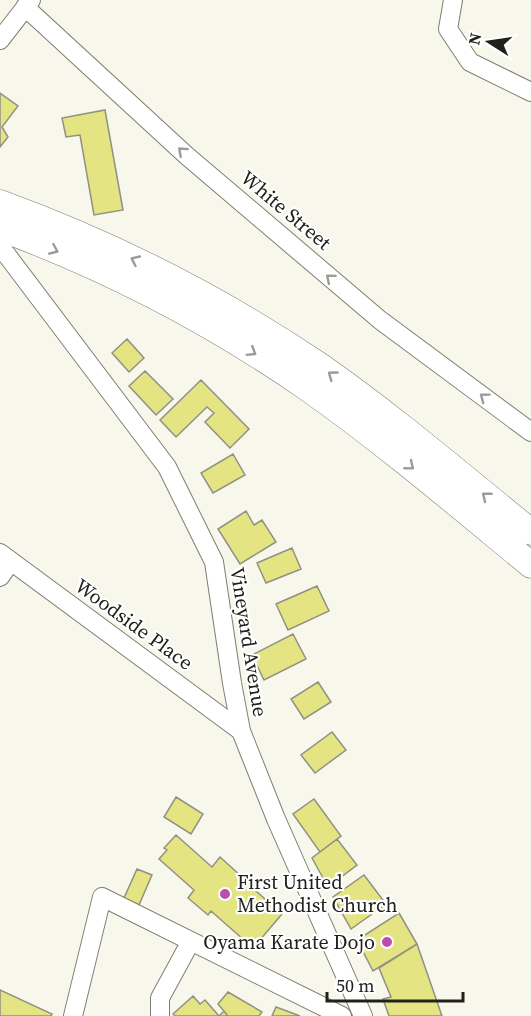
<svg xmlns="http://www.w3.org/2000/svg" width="531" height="1016" viewBox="0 0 531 1016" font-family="'Source Serif 4',serif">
  <rect width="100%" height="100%" fill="#f7f7eb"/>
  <path fill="#e5e483" stroke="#909085" stroke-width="1.5" d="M0 93 18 106 2 127 8 137 0 147Z
    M105 110 123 210 94 215 80 135 66 137 62 118Z
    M127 339 144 358 129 372 112 353Z
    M145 371 173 399 156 415 129 386Z
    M201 380 249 429 230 448 205 422 214 413 207 407 176 437 160 420Z
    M233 454 245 475 213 493 201 473Z
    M246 511 254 525 262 520 276 542 240 564 218 529Z
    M292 548 301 569 266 583 257 563Z
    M317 586 329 611 288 630 276 604Z
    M293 634 306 659 264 680 252 655Z
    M318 682 331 702 304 719 291 699Z
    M332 732 346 750 315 773 301 755Z
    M176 797 203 814 191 834 164 817Z
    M314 799 341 836 320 852 293 814Z
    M176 835 212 867 220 857 241 876 240 877 282 914 253 948 211 911 208 915 188 898 194 890 159 859 167 850 164 848Z
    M337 839 357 865 328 887 312 858Z
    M137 869 152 875 139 905 124 898Z
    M364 875 386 904 351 929 333 897Z
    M399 913 417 944 373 971 357 940Z
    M417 944 442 1016H389L383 999 391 997 379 968Z
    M0 990 52 1014 51 1016H0Z
    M228 992 262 1012 259 1016H228L218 1004Z
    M193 996 200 1004 205 1000 219 1016 224 1011 228 1016H175L173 1014Z
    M276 1007 300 1016H272Z"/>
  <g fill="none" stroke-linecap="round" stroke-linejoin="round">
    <g stroke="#7e7e73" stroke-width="20">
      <path id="minor" d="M453 0 448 29 470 62 531 92
        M25 7 187 156 380 320 531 432
        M0 40 31 0
        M0 246 167 467 214 562 232 683 241 731 276 819 363 1016
        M0 553 241 731
        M0 577 11 561
        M73 1016 102 897 342 1016
        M160 1016V998L191 941"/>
    </g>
    <g stroke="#7e7e73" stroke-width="27">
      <path id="highway" d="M0 203C112 244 221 299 320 366 393 417 462 476 531 532
        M0 228C108 268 212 322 306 387 384 442 457 504 531 565"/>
    </g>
    <use href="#minor" stroke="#fff" stroke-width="18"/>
    <use href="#highway" stroke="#fff" stroke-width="26"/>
  </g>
  <defs><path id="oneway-chevron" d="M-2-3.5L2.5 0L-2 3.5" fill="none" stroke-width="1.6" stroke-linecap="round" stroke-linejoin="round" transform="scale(1.5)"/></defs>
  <g stroke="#9b9b99">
    <use href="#oneway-chevron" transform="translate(182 151) rotate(-138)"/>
    <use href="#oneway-chevron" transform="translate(54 250) rotate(23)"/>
    <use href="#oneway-chevron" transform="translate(135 260) rotate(-155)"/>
    <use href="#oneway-chevron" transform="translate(330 278) rotate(-140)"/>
    <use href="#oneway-chevron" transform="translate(252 352) rotate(32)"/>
    <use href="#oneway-chevron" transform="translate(332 375) rotate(-144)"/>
    <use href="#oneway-chevron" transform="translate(484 397) rotate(-143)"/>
    <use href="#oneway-chevron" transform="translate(410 466) rotate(39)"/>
    <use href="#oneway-chevron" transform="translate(486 496) rotate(-141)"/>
  </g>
  <g fill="#bd4da9" stroke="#fff" stroke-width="2">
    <circle cx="225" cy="894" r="6"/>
    <circle cx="387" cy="942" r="6"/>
  </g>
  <g text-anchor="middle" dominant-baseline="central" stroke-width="4.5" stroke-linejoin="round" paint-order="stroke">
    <g font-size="20" fill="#21211c" stroke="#fff">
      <text transform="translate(286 210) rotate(40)">White Street</text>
      <text transform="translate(134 624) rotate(36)">Woodside Place</text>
      <text transform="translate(249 642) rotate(81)">Vineyard Avenue</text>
    </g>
    <g font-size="20" fill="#21211c" stroke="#fff" text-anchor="start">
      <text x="237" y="882">First United<tspan x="237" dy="23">Methodist Church</tspan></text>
      <text x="375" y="942" text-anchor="end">Oyama Karate Dojo</text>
    </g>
  </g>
  <g transform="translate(489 42) rotate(282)" stroke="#ffffff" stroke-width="4.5" paint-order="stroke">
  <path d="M0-4.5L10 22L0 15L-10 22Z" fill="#21211c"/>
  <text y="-9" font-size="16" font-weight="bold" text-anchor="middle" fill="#21211c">N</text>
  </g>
  <path d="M327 992v9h136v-9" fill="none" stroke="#21211c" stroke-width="3"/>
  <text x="336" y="992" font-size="18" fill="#21211c" stroke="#ffffff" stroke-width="4.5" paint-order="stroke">50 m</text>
</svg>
